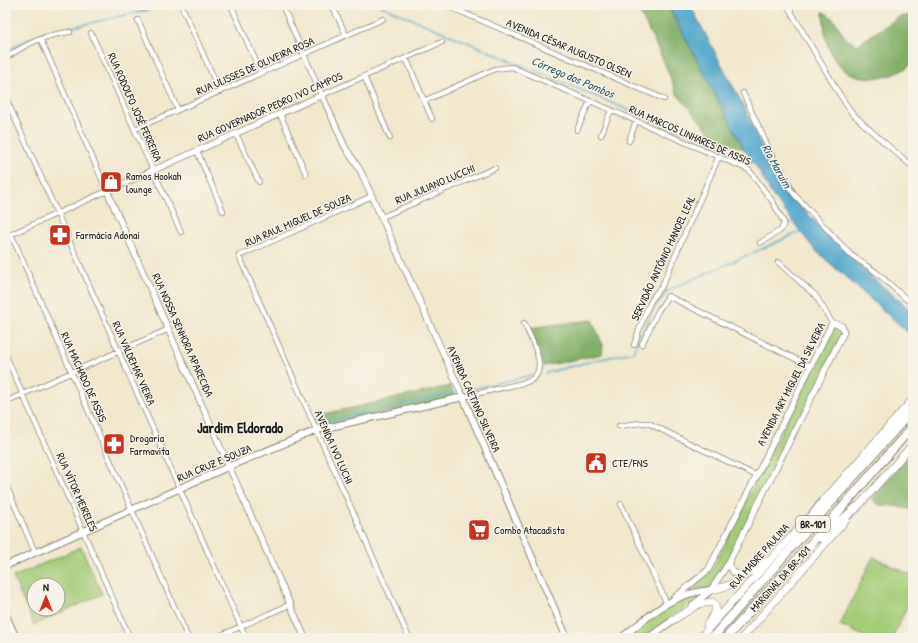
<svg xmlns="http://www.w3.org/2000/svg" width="918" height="643" viewBox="0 0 918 643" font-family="'Patrick Hand',sans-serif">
  <rect width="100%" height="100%" fill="#f7f3e8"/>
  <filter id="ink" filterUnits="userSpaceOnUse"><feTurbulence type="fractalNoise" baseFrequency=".025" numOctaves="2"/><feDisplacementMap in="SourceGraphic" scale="8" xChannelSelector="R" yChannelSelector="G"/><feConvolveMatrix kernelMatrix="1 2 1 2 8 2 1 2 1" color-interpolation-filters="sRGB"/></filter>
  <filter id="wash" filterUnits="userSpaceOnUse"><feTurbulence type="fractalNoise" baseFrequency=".012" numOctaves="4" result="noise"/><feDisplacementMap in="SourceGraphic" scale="16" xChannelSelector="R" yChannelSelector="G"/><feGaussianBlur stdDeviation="0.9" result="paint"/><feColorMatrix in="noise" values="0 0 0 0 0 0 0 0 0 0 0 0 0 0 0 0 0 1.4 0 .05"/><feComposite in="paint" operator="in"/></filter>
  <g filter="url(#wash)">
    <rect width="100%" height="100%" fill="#f0e7cd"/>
    <path fill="#a4cb76" stroke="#607449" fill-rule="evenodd" d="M838 329 841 331V335L731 556 711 588 690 589 708 575 713 568 832 330Z
      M81 547 102 594 34 625 13 577ZM34 585H58V609H34Z
      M873 557 913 576V594L892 638H868L840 625Z
      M707 591 642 638H626L681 597Z"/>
    <path fill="#83af67" stroke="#506642" d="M636 5H668L744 149 715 138 677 94 662 57Z
      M823 12C837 17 838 31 848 40 851 42 854 43 857 45L899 17 913 15V62C896 81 852 85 836 62 826 48 824 29 823 12Z
      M592 320 603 345 602 354 544 366 528 328Z
      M450 386 454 396 451 398 320 428 315 416Z
      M913 451V510L894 506 879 505 871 499Z"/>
    <path fill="#4da6ca" stroke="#346173" d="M668 5H690L745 109 763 149 786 187 800 206 824 230 874 279 913 312V337L814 249 772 195 759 171 744 149Z"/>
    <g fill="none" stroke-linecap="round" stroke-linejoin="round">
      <path stroke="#4da6ca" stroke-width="1.5" d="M379 5 754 163
        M5 52 25 41 42 34 170 5
        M546 373 592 361 633 352 654 308 669 290 802 231
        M469 390 532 375
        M320 422 455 393"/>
    </g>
  </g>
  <g filter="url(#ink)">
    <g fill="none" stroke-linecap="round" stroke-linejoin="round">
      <g stroke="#868274" stroke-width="6">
        <path id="minor" d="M231 5 261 73
          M282 5 322 95 442 42
          M332 5 346 35
          M445 5 664 99
          M787 5 837 90 851 112 871 131 913 167
          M183 9 220 92
          M138 20 178 110
          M91 33 181 232
          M406 58 432 119
          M5 59C23 45 47 34 70 32
          M364 76 390 138
          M743 93 781 175 794 194 851 255 876 272 913 305
          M5 96 246 638
          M424 101 495 69 512 67 749 170 773 202 784 223 781 230 760 243
          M280 114 306 174
          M135 129 383 19
          M577 130 590 101
          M236 134 259 182
          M601 135 611 110
          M629 141 636 121
          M197 151 223 211
          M372 196 239 256 409 638
          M382 217 495 168
          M11 234 188 638
          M5 237 107 191 41 40
          M778 262 816 296 832 323
          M642 344 658 311 668 296 810 366
          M634 345C640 329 648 298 661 288L719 156
          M5 354 130 638
          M463 397 527 382C552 373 531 339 524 323
          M5 402 169 329
          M619 426 640 423H648L757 476
          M5 483 35 552
          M621 504 667 604
          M215 638 291 604"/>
      </g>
      <g stroke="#868274" stroke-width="7">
        <path id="tertiary" d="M728 564 734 573 745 574
          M673 599 708 570 753 483 832 323 842 326 844 332 728 564 711 590
          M305 638 107 191 322 95 345 147 360 170 463 397"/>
      </g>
      <g stroke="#868274" stroke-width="8">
        <path id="secondary" d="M5 566 230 466 317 430 463 397 567 638
          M693 605 711 590
          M5 614 16 638
          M621 638C651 615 671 593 711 590
          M648 638 676 618"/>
      </g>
      <g stroke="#868274" stroke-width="8">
        <path id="primary" d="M821 504 913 399
          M855 510 913 444
          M711 590 727 586 767 561
          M673 620 699 604 712 602 715 604 716 611 707 625
          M700 638 808 518
          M742 638 846 520"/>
      </g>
      <g stroke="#868274" stroke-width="10">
        <path id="motorway" d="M807 523 824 500
          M821 538 857 507
          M712 638 913 409
          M726 638 800 556 913 426"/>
      </g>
      <use href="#minor" stroke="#fff" stroke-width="4.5"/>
      <use href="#tertiary" stroke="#fff" stroke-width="5.5"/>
      <use href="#secondary" stroke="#fff" stroke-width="6"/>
      <use href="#primary" stroke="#fff" stroke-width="7"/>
      <use href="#motorway" stroke="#fff" stroke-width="8"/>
    </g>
  </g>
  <defs>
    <g id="shop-square" transform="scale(1.15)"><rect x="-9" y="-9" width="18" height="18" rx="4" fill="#c8321e" stroke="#f7f3e8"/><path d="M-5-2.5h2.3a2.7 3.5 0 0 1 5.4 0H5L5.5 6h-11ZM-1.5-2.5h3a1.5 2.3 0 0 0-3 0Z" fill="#fff"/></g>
    <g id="pharmacy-square" transform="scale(1.15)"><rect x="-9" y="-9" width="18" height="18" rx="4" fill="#c8321e" stroke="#f7f3e8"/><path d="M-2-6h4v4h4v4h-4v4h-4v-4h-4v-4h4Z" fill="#fff"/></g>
    <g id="civic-square" transform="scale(1.15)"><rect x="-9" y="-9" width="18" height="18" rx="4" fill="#c8321e" stroke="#f7f3e8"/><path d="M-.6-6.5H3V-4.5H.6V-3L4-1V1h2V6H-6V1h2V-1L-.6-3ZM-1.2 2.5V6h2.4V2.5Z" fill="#fff"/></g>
    <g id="supermarket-square" transform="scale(1.15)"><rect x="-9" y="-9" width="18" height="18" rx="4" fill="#c8321e" stroke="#f7f3e8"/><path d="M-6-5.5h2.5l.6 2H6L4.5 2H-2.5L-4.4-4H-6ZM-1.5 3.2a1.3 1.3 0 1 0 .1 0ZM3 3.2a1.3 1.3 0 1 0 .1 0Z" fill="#fff"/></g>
  </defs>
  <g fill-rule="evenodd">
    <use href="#shop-square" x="111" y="182"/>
    <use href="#pharmacy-square" x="60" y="235"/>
    <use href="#pharmacy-square" x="114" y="444"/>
    <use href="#civic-square" x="596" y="463"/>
    <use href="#supermarket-square" x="479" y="530"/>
  </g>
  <g text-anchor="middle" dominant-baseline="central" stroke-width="3" stroke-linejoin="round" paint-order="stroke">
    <rect fill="#f7f3e8" stroke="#5e5c59" stroke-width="1" x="796" y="516" width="34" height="16" rx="3"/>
    <g font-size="10" font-weight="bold" fill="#1c1c1c">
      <text x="813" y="524">BR-101</text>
    </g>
    <g font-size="11" fill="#1c1c1c" stroke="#f7f3e8">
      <text transform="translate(569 48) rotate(23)">AVENIDA CÉSAR AUGUSTO OLSEN</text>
      <text transform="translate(255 66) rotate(-24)">RUA ULISSES DE OLIVEIRA ROSA</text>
      <text transform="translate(135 107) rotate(66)">RUA RODOLFO JOSÉ FERREIRA</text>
      <text transform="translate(270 107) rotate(-24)">RUA GOVERNADOR PEDRO IVO CAMPOS</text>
      <text transform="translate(690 135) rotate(24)">RUA MARCOS LINHARES DE ASSIS</text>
      <text transform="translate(435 184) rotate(-23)">RUA JULIANO LUCCHI</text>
      <text transform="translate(298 220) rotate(-24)">RUA RAUL MIGUEL DE SOUZA</text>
      <text transform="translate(663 258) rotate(-65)">SERVIDÃO ANTÔNIO MANOEL LEAL</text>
      <text transform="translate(183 335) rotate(66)">RUA NOSSA SENHORA APARECIDA</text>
      <text transform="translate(134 363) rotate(66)">RUA VALDEMAR VIEIRA</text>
      <text transform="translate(84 377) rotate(66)">RUA MACHADO DE ASSIS</text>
      <text transform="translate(791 384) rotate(-63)">AVENIDA ARY MIGUEL DA SILVEIRA</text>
      <text transform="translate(474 399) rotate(66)">AVENIDA CAETANO SILVEIRA</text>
      <text transform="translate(334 447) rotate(66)">AVENIDA IVO LUCHI</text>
      <text transform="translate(214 463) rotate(-23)">RUA CRUZ E SOUZA</text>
      <text transform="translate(77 492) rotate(66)">RUA VÍTOR MEIRELES</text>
      <text transform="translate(759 556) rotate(-48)">RUA MADRE PAULINA</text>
      <text transform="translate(780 579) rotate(-48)">MARGINAL DA BR-101</text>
    </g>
    <g font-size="11" fill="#1c1c1c" stroke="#f7f3e8" text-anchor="start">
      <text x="126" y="176">Ramos Hookah<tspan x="126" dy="13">lounge</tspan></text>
      <text x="76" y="235">Farmácia Adonai</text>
      <text x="130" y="438">Drogaria<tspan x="130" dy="13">Farmavita</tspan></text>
      <text x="612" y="463">CTE/FNS</text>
      <text x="494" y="530">Combo Atacadista</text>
    </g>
    <g font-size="12" font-style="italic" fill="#325a6a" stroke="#f7f3e8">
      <text transform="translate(573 77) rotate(23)">Córrego dos Pombos</text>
      <text transform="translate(777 166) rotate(61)">Rio Maruim</text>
    </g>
    <g font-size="15" font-weight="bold" fill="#1c1c1c" stroke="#f7f3e8">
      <text x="240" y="427">Jardim Eldorado</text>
    </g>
  </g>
  <rect width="918" height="643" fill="none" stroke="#f7f3e8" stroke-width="20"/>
  <g transform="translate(46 597)"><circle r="19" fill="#f7f3e8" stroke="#9f9d96"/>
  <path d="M0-3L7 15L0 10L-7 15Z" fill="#c8321e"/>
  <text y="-6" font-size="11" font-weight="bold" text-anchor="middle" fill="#1c1c1c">N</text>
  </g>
</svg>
